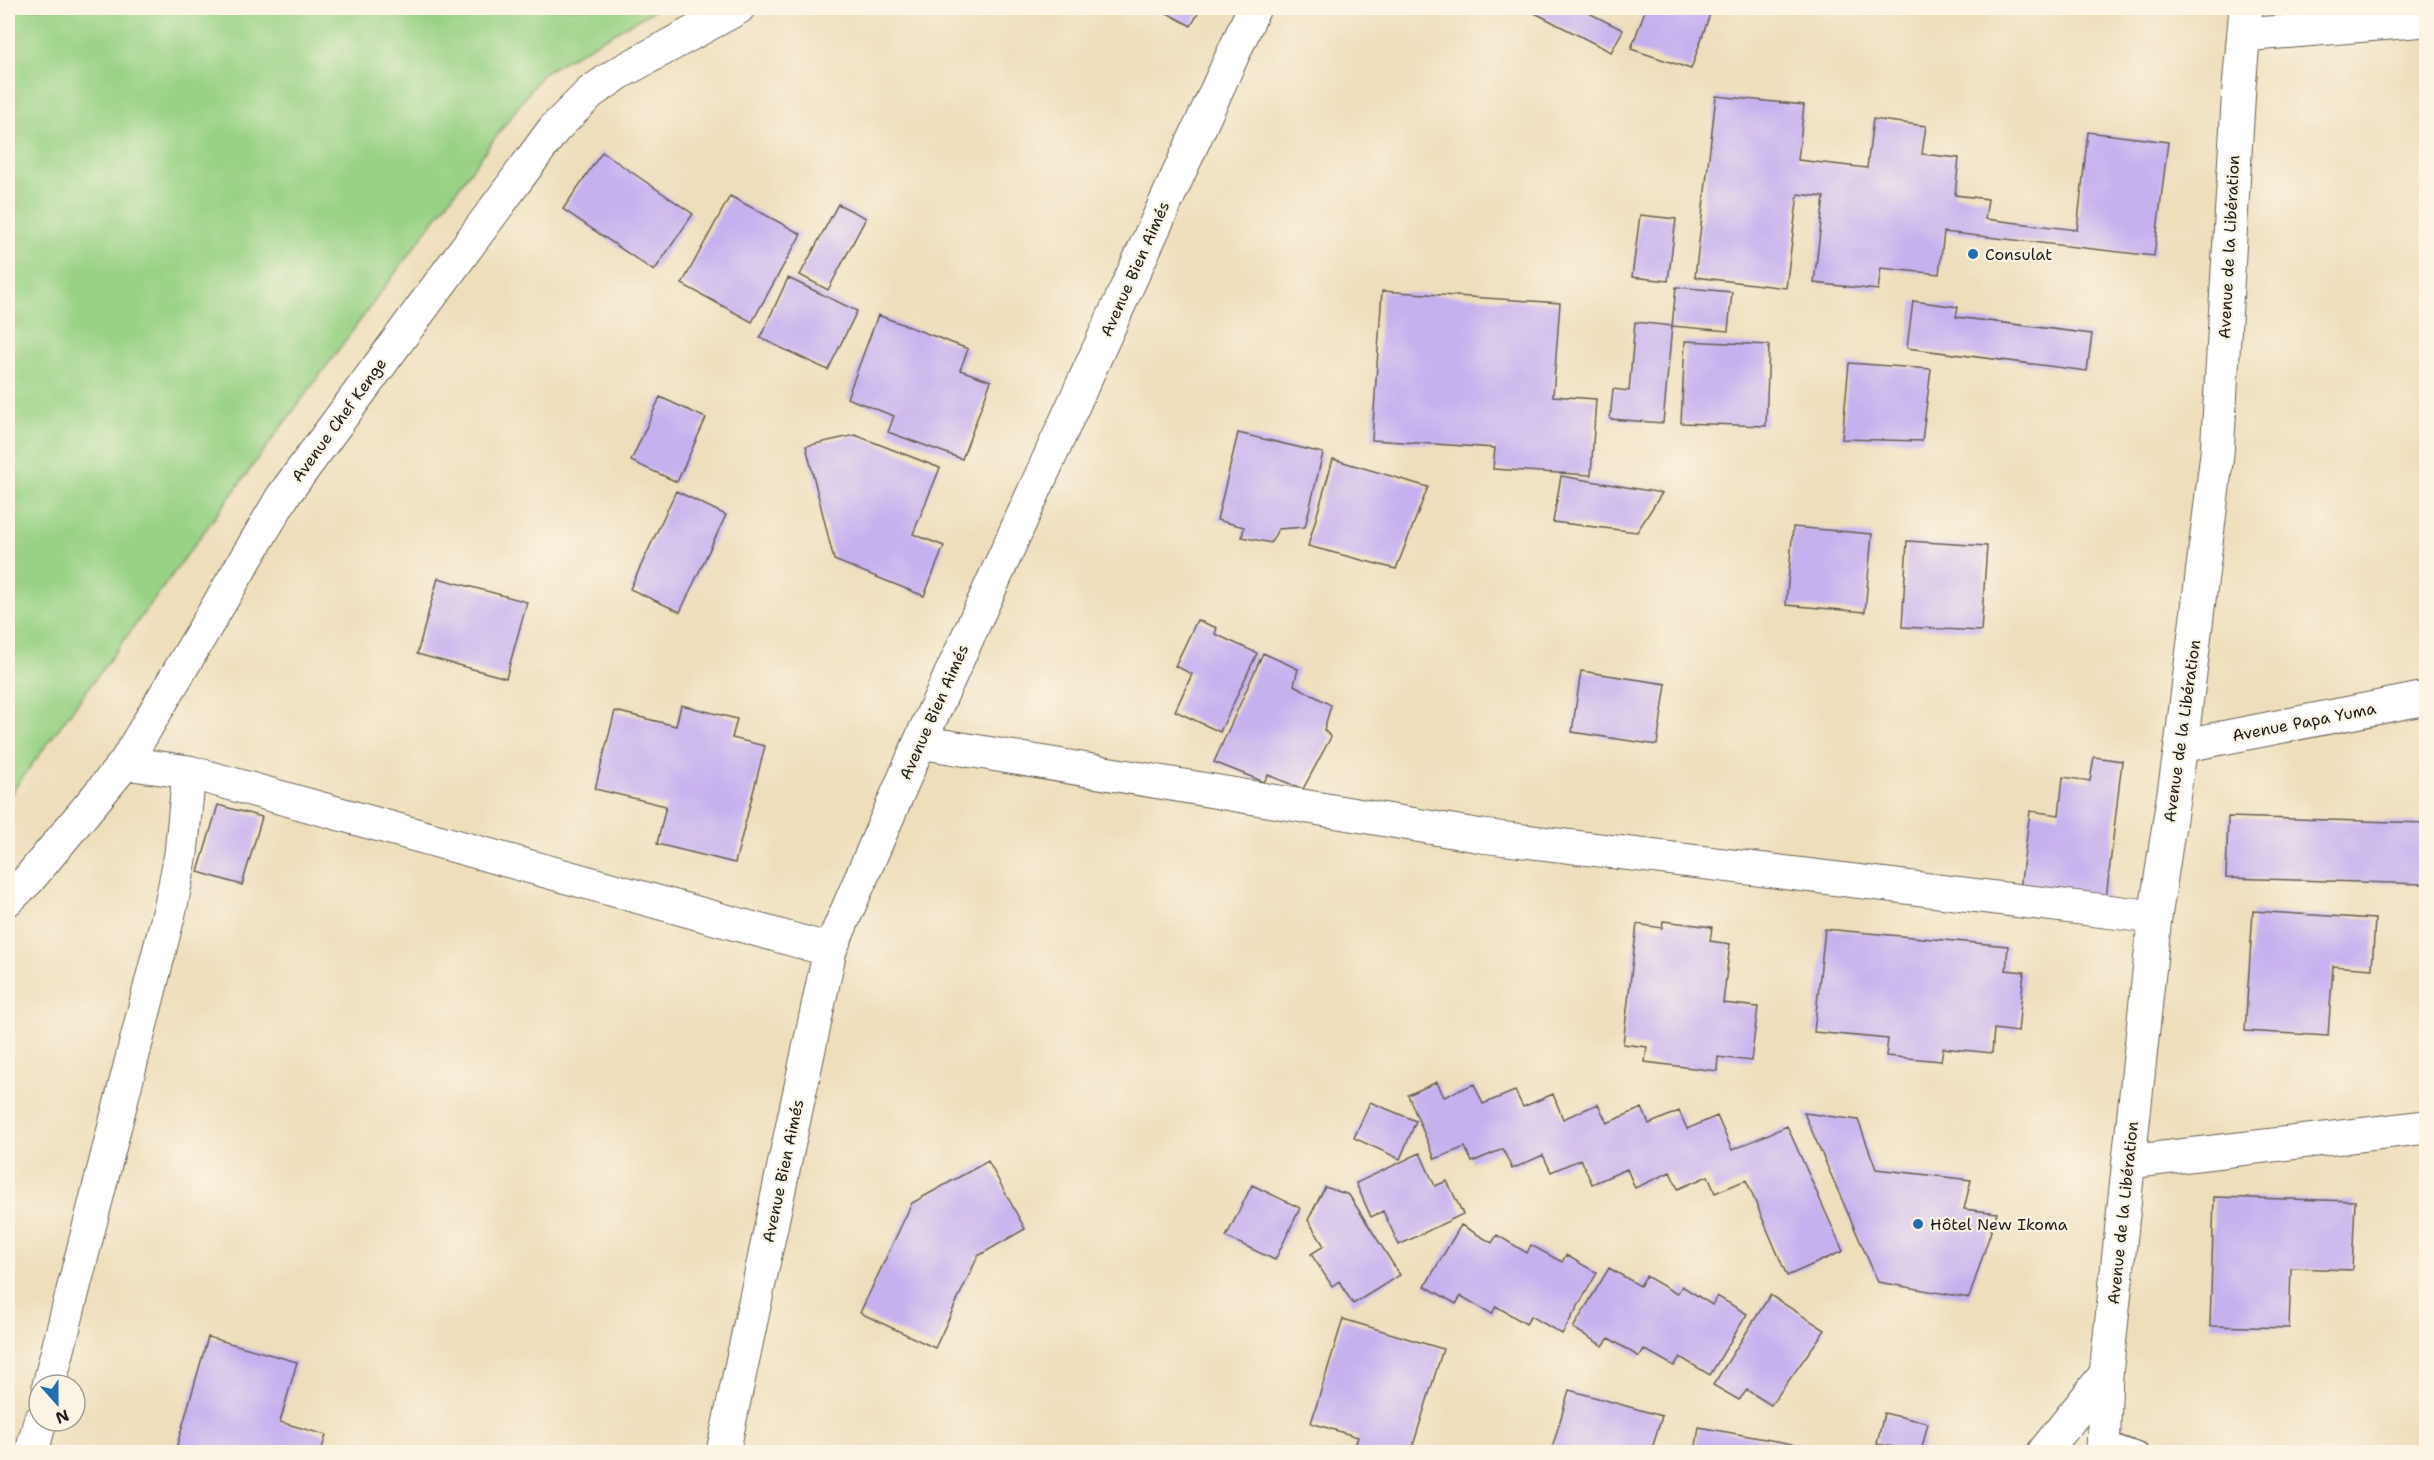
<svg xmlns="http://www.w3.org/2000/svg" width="2434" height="1460" viewBox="0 0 2434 1460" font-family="'Shantell Sans',sans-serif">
  <rect width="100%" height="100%" fill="#fcf5e5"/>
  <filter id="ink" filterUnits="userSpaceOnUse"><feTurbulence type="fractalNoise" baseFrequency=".0167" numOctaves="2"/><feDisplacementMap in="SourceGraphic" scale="12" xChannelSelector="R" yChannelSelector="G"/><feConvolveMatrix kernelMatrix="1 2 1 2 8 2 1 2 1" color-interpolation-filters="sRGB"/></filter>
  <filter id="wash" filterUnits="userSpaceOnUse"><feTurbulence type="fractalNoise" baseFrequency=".008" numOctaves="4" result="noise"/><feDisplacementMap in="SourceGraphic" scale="24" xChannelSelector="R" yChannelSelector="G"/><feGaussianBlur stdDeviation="1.35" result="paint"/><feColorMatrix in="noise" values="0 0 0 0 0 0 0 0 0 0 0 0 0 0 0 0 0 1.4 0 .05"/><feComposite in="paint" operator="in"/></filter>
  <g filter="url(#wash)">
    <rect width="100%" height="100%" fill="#eedebc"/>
    <path fill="#99d285" stroke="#5a7750" stroke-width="1.5" d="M8 8H658L543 73 8 797Z"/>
    <g id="blocks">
      <path fill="#c6b1ef" d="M1164 8H1201L1191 26 1163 11Z
        M1525 8H1579L1623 30 1611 52Z
        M1646 8H1712L1691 69 1631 49Z
        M1716 96 1804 105 1798 160 1867 168 1873 119 1926 126 1922 154 1959 158 1955 195 1988 199 1985 219 2077 230 2088 132 2168 142 2154 256 1944 232 1939 274 1881 268 1878 290 1814 283 1824 197 1798 194 1786 288 1695 277Z
        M602 152 693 214 654 271 563 209Z
        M730 196 801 234 752 322 682 284Z
        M838 204 866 218 828 290 800 275Z
        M1640 215 1676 219 1668 281 1632 277Z
        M788 278 857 311 828 370 760 338Z
        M1676 287 1732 292 1728 331 1672 326 1663 423 1610 419 1613 389 1629 391 1635 322 1672 326Z
        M1382 291 1560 303 1553 396 1596 399 1591 475 1493 469 1495 448 1372 440Z
        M1913 301 1958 307 1956 317 2092 334 2087 371 1907 348Z
        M878 315 968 349 960 370 991 381 962 459 888 432 894 416 847 398Z
        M1685 341 1769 345 1766 426 1681 423Z
        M1849 363 1931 369 1922 441 1842 439Z
        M660 397 706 418 677 482 631 461Z
        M1238 433 1323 453 1305 527 1278 529 1271 543 1242 537 1244 527 1217 520Z
        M855 435 940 468 913 534 944 546 924 596 834 560 806 446Z
        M1333 459 1428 487 1396 569 1308 546Z
        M1561 476 1662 493 1637 532 1553 522Z
        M676 491 726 515 680 612 630 589Z
        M1793 527 1872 534 1865 612 1786 605Z
        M1907 541 1987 546 1981 631 1902 627Z
        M438 578 527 602 506 678 417 654Z
        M1197 620 1217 628 1215 634 1257 653 1220 732 1175 711 1192 674 1175 666Z
        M1263 653 1298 669 1294 685 1331 705 1324 730 1331 737 1303 789 1268 775 1264 782 1214 762Z
        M1581 671 1666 684 1657 745 1572 732Z
        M681 705 737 719 732 738 765 746 735 863 657 844 666 806 595 789 615 711 676 726Z
        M2094 757 2122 761 2106 899 2020 889 2030 811 2059 815 2063 777 2090 781Z
        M218 805 262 817 242 885 198 872Z
        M2228 817 2426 823 2424 884 2226 878Z
        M2253 911 2375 919 2372 969 2333 966 2328 1036 2245 1031Z
        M1663 921 1712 927 1710 941 1730 944 1723 1003 1758 1007 1751 1061 1718 1057 1717 1071 1645 1062 1647 1047 1623 1044 1637 924 1662 928Z
        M1825 929 2008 946 2006 970 2024 972 2018 1032 1994 1029 1992 1053 1943 1048 1941 1061 1886 1056 1888 1039 1814 1032Z
        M1437 1082 1444 1097 1474 1084 1483 1104 1515 1091 1523 1107 1553 1094 1563 1119 1598 1104 1607 1123 1642 1108 1649 1124 1679 1111 1687 1129 1717 1116 1732 1150 1787 1126 1843 1251 1787 1276 1746 1180 1715 1193 1708 1176 1678 1189 1670 1172 1635 1188 1627 1169 1592 1184 1581 1159 1551 1172 1543 1155 1512 1169 1503 1149 1472 1162 1465 1147 1435 1159 1408 1095Z
        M1370 1102 1416 1121 1400 1159 1354 1138Z
        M1804 1113 1858 1120 1876 1169 1971 1180 1964 1209 1997 1213 1969 1298 1878 1282Z
        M1420 1153 1435 1186 1447 1181 1463 1214 1399 1245 1383 1211 1371 1217 1356 1183Z
        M988 1161 1025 1229 978 1256 935 1348 860 1313 912 1203Z
        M1252 1185 1300 1208 1275 1260 1226 1237Z
        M1325 1187 1349 1195 1400 1275 1353 1304 1339 1281 1332 1286 1311 1254 1324 1246 1308 1220Z
        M2214 1197 2355 1201 2352 1270 2291 1268 2289 1328 2210 1326Z
        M1461 1225 1492 1243 1497 1235 1527 1253 1531 1245 1562 1262 1566 1255 1597 1273 1562 1334 1531 1316 1526 1324 1496 1306 1492 1314 1461 1296 1456 1304 1425 1286Z
        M1609 1268 1640 1286 1646 1276 1677 1294 1682 1286 1712 1305 1717 1296 1747 1314 1710 1375 1680 1357 1674 1366 1644 1349 1639 1357 1609 1338 1603 1346 1573 1328Z
        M1770 1295 1825 1330 1771 1405 1747 1390 1739 1400 1713 1385Z
        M1343 1319 1443 1349 1411 1452H1353L1358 1437 1311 1423Z
        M208 1337 297 1362 280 1422 326 1435 321 1452H175Z
        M1569 1390 1662 1416 1651 1452H1551Z
        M1884 1413 1928 1423 1921 1452 1877 1444Z
        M1699 1427 1809 1447 1808 1452H1695Z"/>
    </g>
  </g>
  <g filter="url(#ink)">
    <use href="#blocks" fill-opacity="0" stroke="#666054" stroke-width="1.5"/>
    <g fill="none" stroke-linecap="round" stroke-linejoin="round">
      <g stroke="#666054" stroke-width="19">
        <path id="service" d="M2104 1439 2140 1452"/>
      </g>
      <g stroke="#666054" stroke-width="35">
        <path id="minor" d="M2244 35 2426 20
          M920 742 1482 836 2155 917
          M2181 746 2426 698
          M125 763 189 772 830 950
          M8 899 28 880 125 763 283 496 554 129 591 92 619 73 738 8
          M2129 1162 2426 1127
          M49 1385 171 905 181 854 189 772
          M32 1452 40 1421
          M723 1452 830 950 920 742 1254 8
          M2044 1452 2106 1374"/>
      </g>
      <g stroke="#666054" stroke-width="35">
        <path id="tertiary" d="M2103 1452 2106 1374 2155 917 2181 746 2217 454 2239 87 2246 8"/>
      </g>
      <use href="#service" stroke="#fff" stroke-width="16"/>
      <use href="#minor" stroke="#fff" stroke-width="33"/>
      <use href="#tertiary" stroke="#fff" stroke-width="33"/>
    </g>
  </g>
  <g fill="#1f6fb2" stroke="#fcf5e5" stroke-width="2">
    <circle cx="1973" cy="254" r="6"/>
    <circle cx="1918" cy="1224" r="6"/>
  </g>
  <g text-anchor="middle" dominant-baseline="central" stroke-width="4.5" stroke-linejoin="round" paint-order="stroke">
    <g font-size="16" fill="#1c1c1c" stroke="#fcf5e5">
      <text transform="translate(2229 247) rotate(-87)">Avenue de la Libération</text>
      <text transform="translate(1135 269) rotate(-66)">Avenue Bien Aimés</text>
      <text transform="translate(339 420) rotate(-54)">Avenue Chef Kenge</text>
      <text transform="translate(934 712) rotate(-66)">Avenue Bien Aimés</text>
      <text transform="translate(2304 722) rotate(-11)">Avenue Papa Yuma</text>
      <text transform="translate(2182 731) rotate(-82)">Avenue de la Libération</text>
      <text transform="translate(783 1171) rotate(-78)">Avenue Bien Aimés</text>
      <text transform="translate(2123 1213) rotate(-84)">Avenue de la Libération</text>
    </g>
    <g font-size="16" fill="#1c1c1c" stroke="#fcf5e5" text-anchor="start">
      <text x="1985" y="254">Consulat</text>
      <text x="1930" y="1224">Hôtel New Ikoma</text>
    </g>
  </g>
  <rect width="2434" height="1460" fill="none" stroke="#fcf5e5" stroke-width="30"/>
  <g transform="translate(57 1403) rotate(159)"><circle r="28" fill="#fcf5e5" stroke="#a29e95" stroke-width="1.5"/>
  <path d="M0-4.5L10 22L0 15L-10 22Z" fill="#1f6fb2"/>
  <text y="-9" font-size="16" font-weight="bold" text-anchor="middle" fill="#1c1c1c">N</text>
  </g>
</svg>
